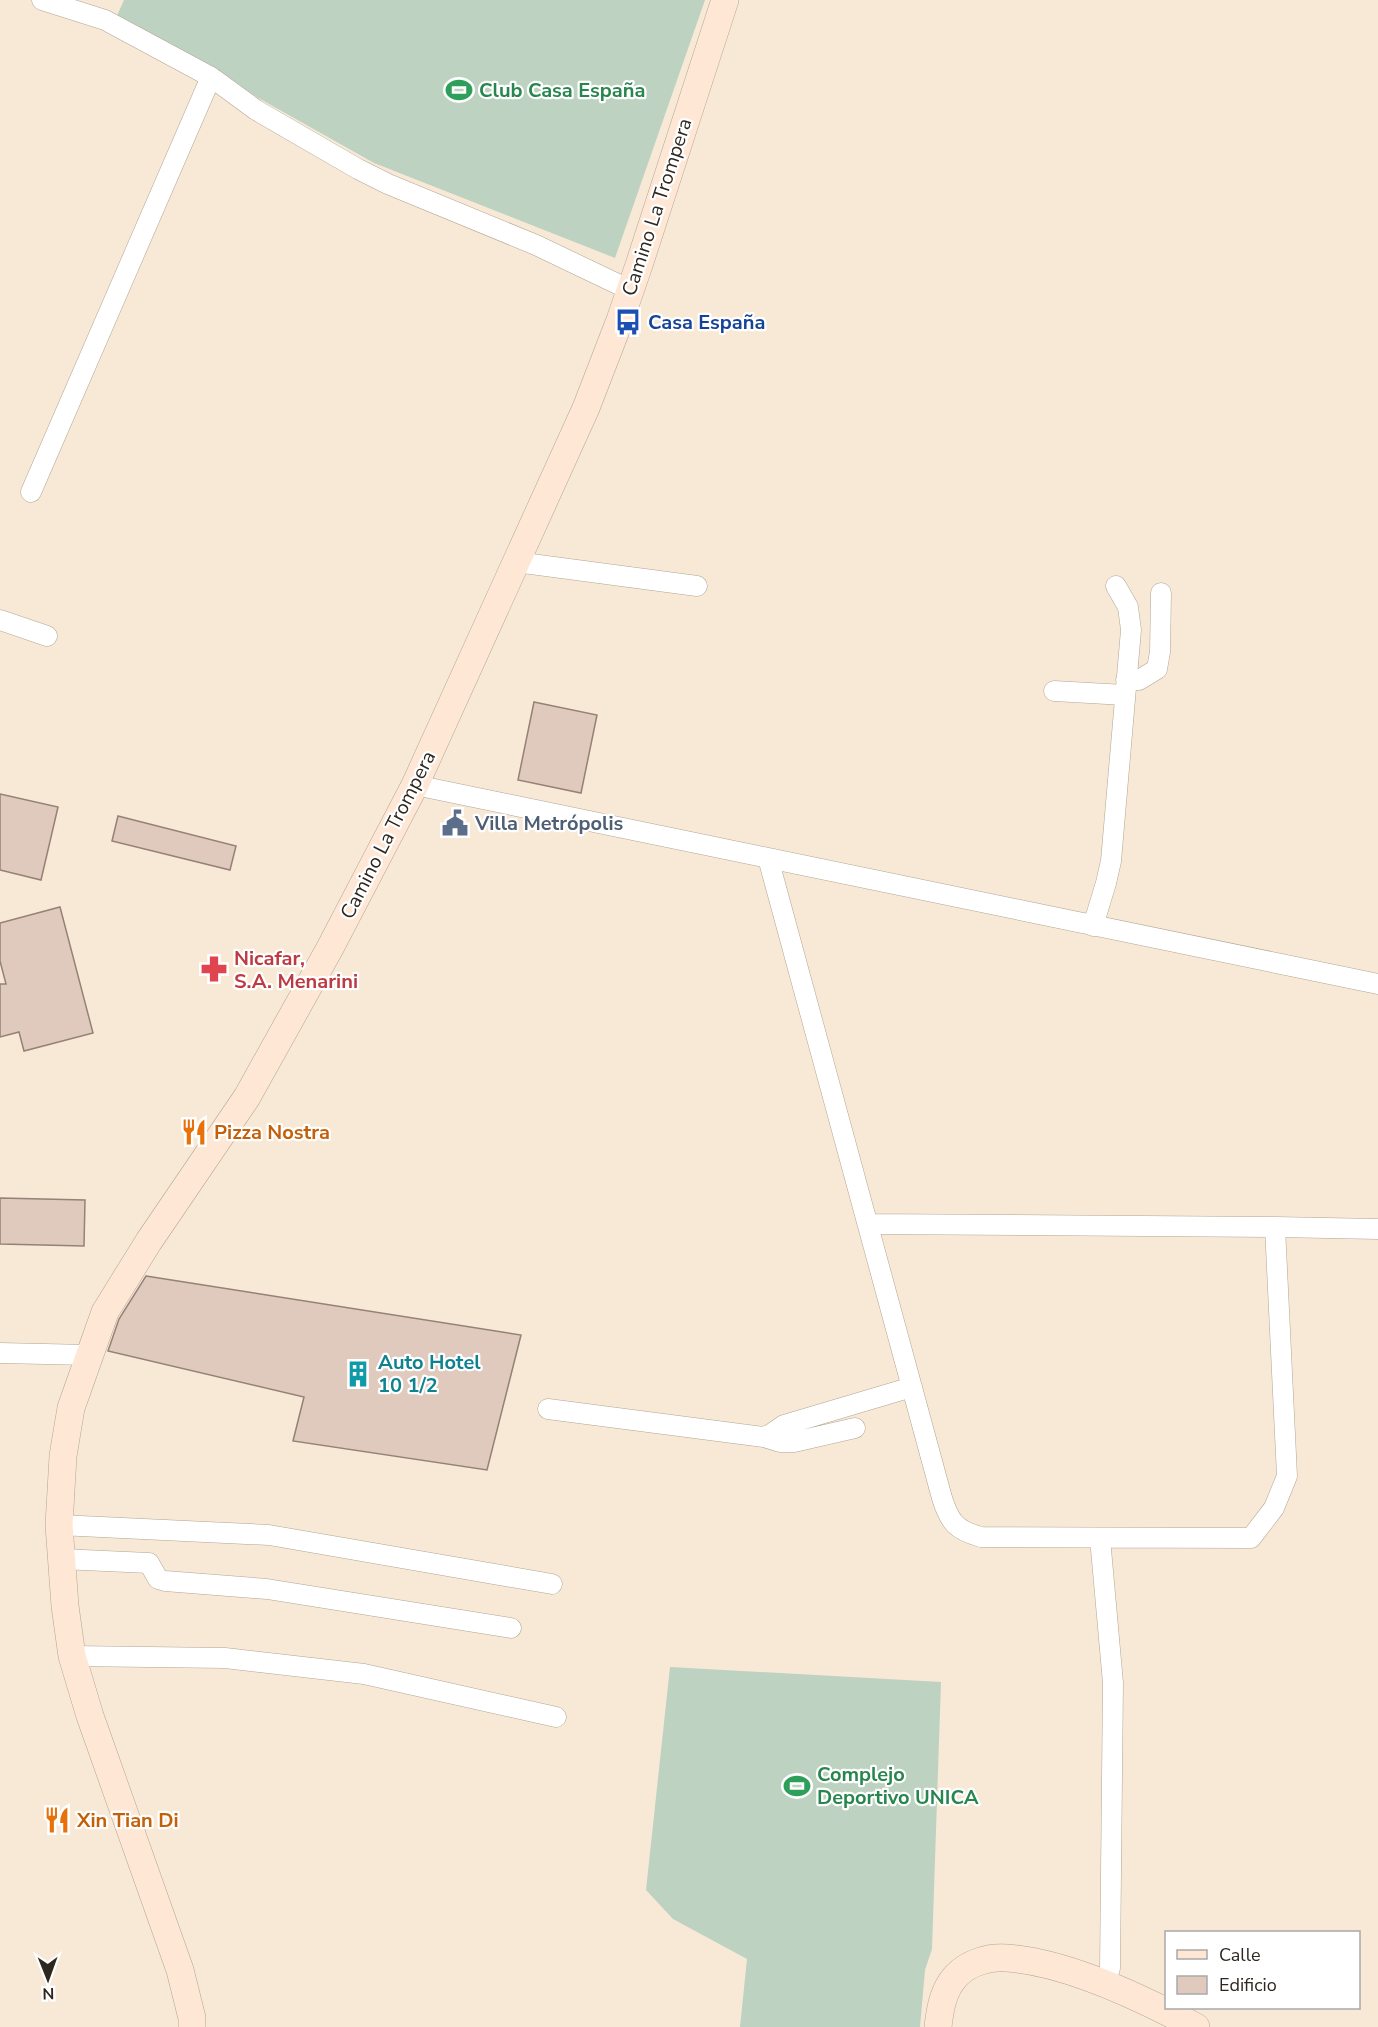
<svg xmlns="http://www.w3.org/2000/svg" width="1378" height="2027" viewBox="0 0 1378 2027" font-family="'Nunito Sans',sans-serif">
  <rect width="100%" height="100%" fill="#f7e9d6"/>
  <path fill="#bed2c1" d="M124 0H705L615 258 374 163 116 18Z
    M670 1667 941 1682 932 1949 925 1970 920 2027H740L747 1959 673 1919 646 1890Z"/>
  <path fill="#e0cabe" stroke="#958176" stroke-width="1.5" d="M534 702 597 715 581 793 518 780Z
    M0 794 58 807 41 880 0 870Z
    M118 816 236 846 230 870 112 841Z
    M60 907 93 1033 24 1051 19 1032 0 1037V984H6L0 961V923Z
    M0 1198 85 1200 84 1246 0 1244Z
    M146 1276 521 1335 487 1470 293 1441 304 1397 108 1351 119 1319Z"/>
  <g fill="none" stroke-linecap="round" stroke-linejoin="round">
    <g stroke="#b2a593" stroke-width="21">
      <path id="street" d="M42 0 105 20 211 77 256 110 358 169 388 184 536 245 630 290
        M31 492 211 77
        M516 562 697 586
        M0 620 47 636
        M1126 680H1139L1157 669 1160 652 1161 593
        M1054 691 1125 695
        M415 785 1378 984
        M768 858 942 1498C950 1523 956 1530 981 1537L1251 1538 1274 1508 1287 1476 1275 1227
        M1093 926 1106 883 1111 861 1131 630 1128 607 1116 586
        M868 1224 1275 1227 1378 1229
        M0 1353 89 1355
        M548 1409 764 1437 771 1434 784 1425 912 1387
        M764 1437 780 1442H794L855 1428
        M59 1525 269 1535 552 1584
        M1100 1538 1113 1683 1110 1968 1105 1985
        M61 1559 149 1563 158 1579 165 1581 267 1589 511 1628
        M72 1656 225 1658 364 1674 556 1717"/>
    </g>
    <g stroke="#b2a593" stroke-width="28">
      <path id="secondary" d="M192 2027V2018L180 1970 90 1716 72 1656 65 1606 59 1525 63 1456 71 1408 105 1312 149 1241 247 1097 330 948 415 785 586 408 620 320 639 265 725 0
        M938 2027C940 2009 943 1990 956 1976 968 1963 990 1956 1007 1958 1066 1962 1144 1999 1196 2027"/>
    </g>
    <use href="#street" stroke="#fff" stroke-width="20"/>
    <use href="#secondary" stroke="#ffe7d6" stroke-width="27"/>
  </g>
  <defs>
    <g id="stadium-bare" transform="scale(2.07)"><path d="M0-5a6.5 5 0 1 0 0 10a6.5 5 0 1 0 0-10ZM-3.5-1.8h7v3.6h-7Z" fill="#2e9e5b" stroke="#fff" stroke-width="2.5" paint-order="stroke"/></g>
    <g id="bus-bare" transform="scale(2.07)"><path d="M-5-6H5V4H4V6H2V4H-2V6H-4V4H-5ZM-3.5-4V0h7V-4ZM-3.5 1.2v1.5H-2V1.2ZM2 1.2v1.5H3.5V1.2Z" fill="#1a4fb4" stroke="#fff" stroke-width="2.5" paint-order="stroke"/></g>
    <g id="civic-bare" transform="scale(2.07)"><path d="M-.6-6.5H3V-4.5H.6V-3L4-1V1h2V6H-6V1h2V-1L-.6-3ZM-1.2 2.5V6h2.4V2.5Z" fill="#5c6f8a" stroke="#fff" stroke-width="2.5" paint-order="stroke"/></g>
    <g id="pharmacy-bare" transform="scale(2.07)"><path d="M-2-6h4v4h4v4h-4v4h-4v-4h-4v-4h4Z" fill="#e0444e" stroke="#fff" stroke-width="2.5" paint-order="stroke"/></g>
    <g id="restaurant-bare" transform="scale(2.07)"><path d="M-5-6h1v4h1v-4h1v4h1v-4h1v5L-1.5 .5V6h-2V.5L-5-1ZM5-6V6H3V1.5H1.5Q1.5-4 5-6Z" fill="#e8710a" stroke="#fff" stroke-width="2.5" paint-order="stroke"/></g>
    <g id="building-bare" transform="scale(2.07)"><path d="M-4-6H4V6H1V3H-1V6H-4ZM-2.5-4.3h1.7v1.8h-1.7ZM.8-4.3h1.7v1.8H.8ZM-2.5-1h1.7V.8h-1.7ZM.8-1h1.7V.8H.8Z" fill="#0f9aa8" stroke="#fff" stroke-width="2.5" paint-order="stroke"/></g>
  </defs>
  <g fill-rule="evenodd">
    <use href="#stadium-bare" x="459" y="90"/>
    <use href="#bus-bare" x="628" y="322"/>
    <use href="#civic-bare" x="455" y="823"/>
    <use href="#pharmacy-bare" x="214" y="969"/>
    <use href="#restaurant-bare" x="194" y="1132"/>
    <use href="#building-bare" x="358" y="1374"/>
    <use href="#stadium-bare" x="797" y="1786"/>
    <use href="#restaurant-bare" x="57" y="1820"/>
  </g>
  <g text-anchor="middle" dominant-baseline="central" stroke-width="4.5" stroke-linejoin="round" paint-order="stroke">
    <g font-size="20" font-weight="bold" fill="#27864d" stroke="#fff" text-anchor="start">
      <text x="479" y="90">Club Casa España</text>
      <text x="817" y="1774">Complejo<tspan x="817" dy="23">Deportivo UNICA</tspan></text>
    </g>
    <g font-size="20" fill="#2d2720" stroke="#fff">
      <text transform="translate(657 207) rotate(-72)">Camino La Trompera</text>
      <text transform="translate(388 835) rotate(-63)">Camino La Trompera</text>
    </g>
    <g font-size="20" font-weight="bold" fill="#164399" stroke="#fff" text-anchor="start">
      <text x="648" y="322">Casa España</text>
    </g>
    <g font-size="20" font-weight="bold" fill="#4e5e75" stroke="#fff" text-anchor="start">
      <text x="475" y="823">Villa Metrópolis</text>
    </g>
    <g font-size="20" font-weight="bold" fill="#be3a42" stroke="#fff" text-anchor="start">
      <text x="234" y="958">Nicafar,<tspan x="234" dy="23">S.A. Menarini</tspan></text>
    </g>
    <g font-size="20" font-weight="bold" fill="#c56008" stroke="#fff" text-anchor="start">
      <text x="214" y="1132">Pizza Nostra</text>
      <text x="77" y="1820">Xin Tian Di</text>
    </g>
    <g font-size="20" font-weight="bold" fill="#0d838f" stroke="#fff" text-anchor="start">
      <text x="378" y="1362">Auto Hotel<tspan x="378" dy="23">10 1/2</tspan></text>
    </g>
  </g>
  <rect x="1165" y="1931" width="195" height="78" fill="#ffffff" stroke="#aba9a6" stroke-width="1.5"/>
  <rect x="1177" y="1950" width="30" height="9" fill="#ffe7d6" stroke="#aba9a6" stroke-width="1.5"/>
  <text x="1219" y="1961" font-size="18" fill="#2d2720">Calle</text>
  <rect x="1177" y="1976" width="30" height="18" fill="#e0cabe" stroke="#aba9a6" stroke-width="1.5"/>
  <text x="1219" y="1991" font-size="18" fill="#2d2720">Edificio</text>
  <g transform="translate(48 1979) rotate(179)" stroke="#ffffff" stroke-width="4.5" paint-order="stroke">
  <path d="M0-4.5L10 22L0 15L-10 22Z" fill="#2d2720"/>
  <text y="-9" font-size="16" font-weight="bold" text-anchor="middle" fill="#2d2720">N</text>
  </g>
</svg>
